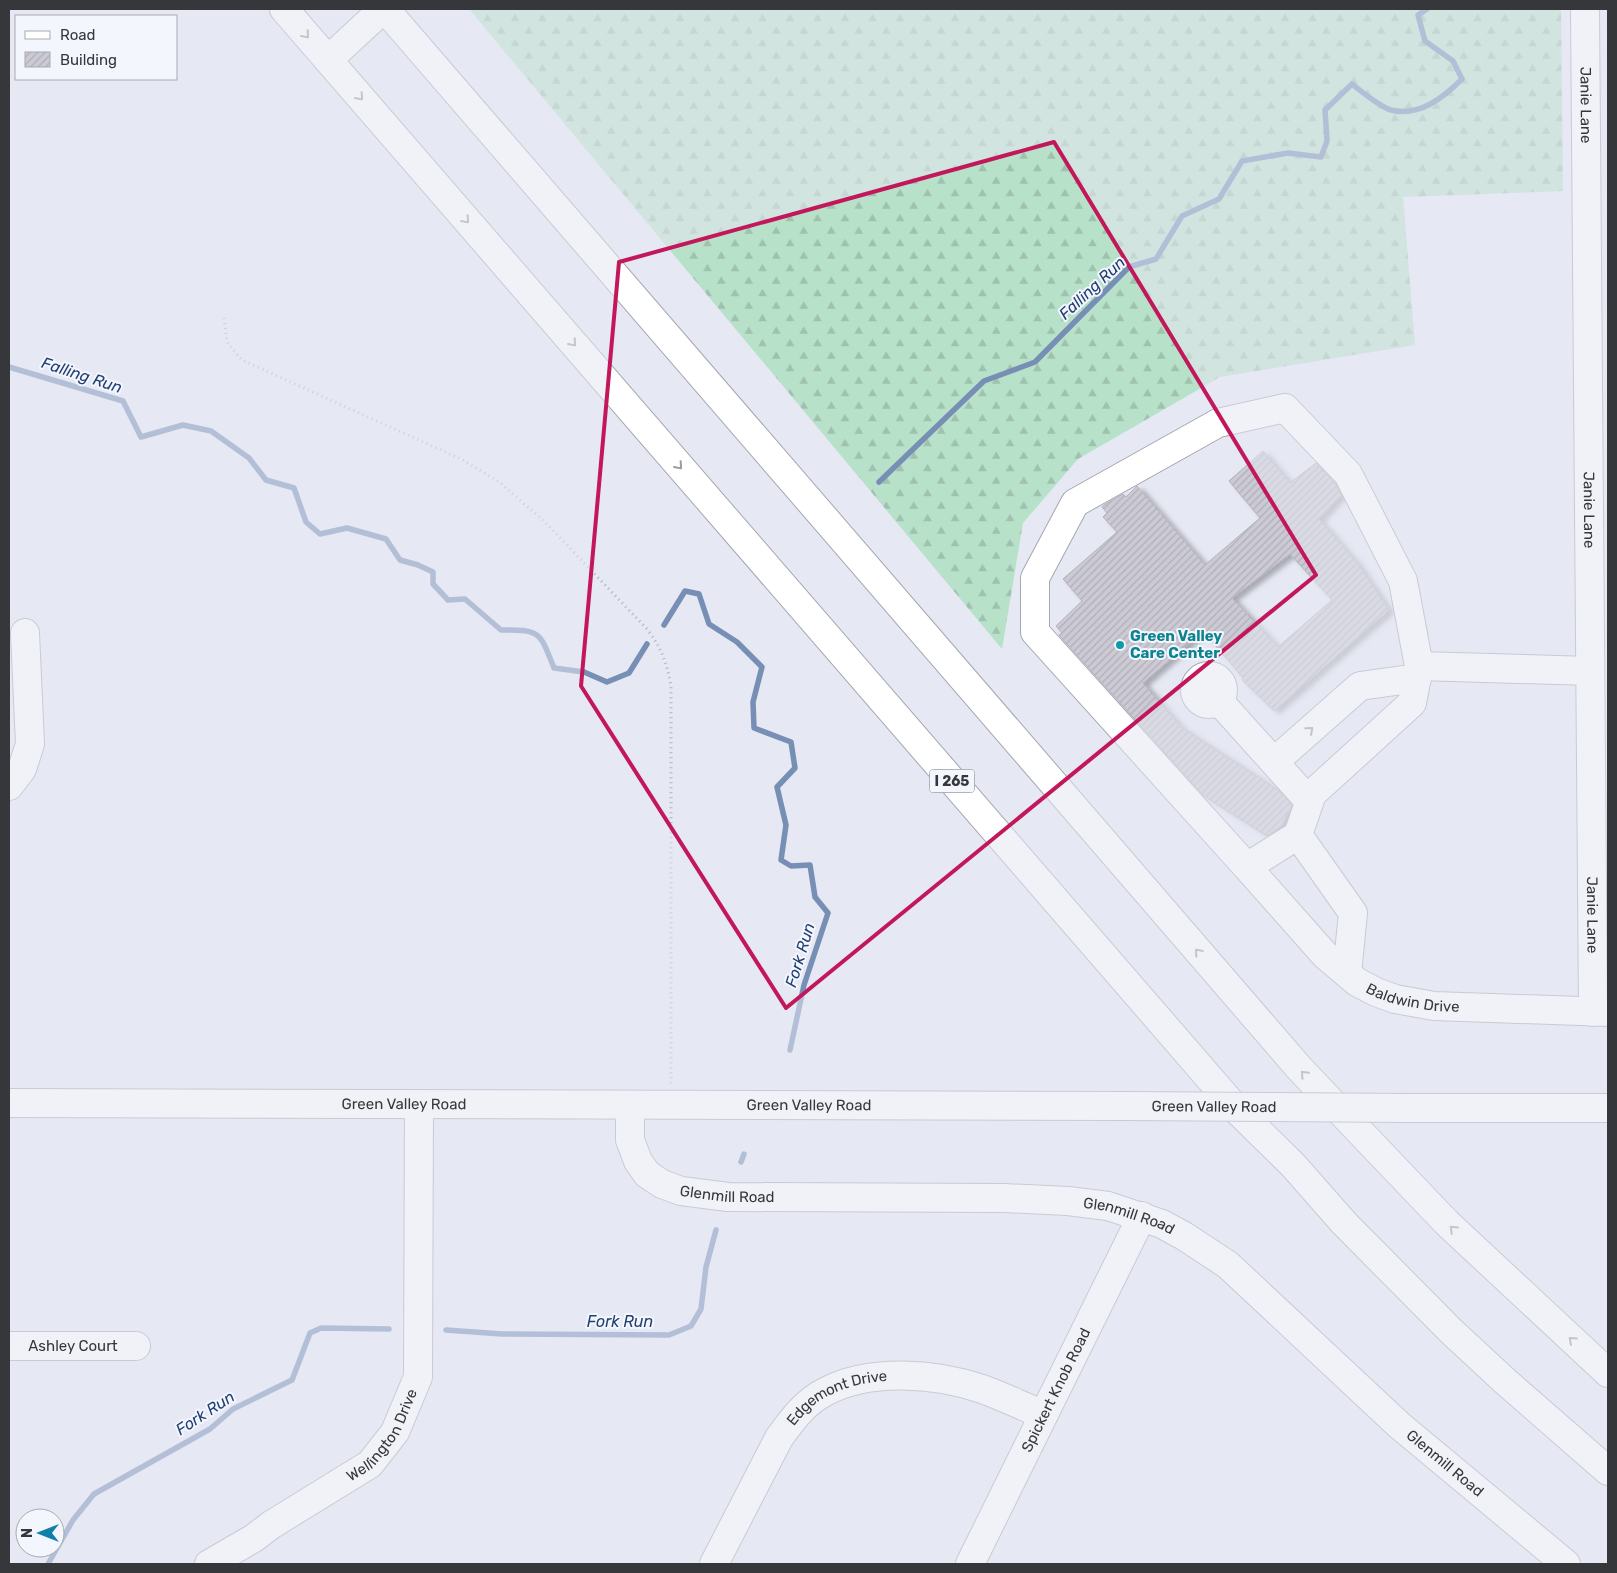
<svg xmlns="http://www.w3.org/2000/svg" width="1617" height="1573" viewBox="0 0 1617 1573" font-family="Rubik,sans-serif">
  <defs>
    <pattern id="forest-firs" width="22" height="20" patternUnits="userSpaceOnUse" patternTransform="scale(1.25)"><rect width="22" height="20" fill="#b8e1ca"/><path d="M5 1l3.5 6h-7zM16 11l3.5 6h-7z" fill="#9fc2ae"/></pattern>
    <pattern id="building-hatch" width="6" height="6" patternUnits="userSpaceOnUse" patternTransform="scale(1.25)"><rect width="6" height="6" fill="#cccad4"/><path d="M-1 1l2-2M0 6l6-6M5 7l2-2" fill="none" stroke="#b0aeb7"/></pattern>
    <filter id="shadow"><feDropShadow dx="5.5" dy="3" stdDeviation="2.5" flood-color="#0004"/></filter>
  </defs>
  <rect width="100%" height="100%" fill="#e6e8f3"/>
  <path fill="url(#forest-firs)" d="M469 9H1561L1563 191 1403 197 1415 345 1220 377 1078 459 1023 523 1002 649Z"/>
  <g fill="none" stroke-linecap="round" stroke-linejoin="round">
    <path stroke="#778fb5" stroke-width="5.5" d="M9 367 123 401 141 437 183 425 211 431 249 458 266 480 294 488 306 522 320 534 347 528 386 539 400 560 418 565 433 572V584L448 600 465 599 501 630C541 629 540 633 554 668L584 672 607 682 629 673 647 644
      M879 482 984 381 1035 362 1129 267 1156 259 1182 216 1219 199 1242 161 1288 153 1321 157 1327 141 1325 110 1352 84C1361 91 1380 107 1391 110 1419 117 1443 98 1462 79L1453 61 1425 41 1418 15 1427 9
      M664 625 685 591 699 594 709 624 737 642 762 667 753 702 754 728 791 742 795 768 777 787 786 825 781 860 791 866 810 865 815 897 828 913 804 985 790 1050
      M741 1162 744 1154
      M446 1330 502 1334 669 1335 691 1326 701 1309 706 1267 716 1230
      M48 1564 73 1520 94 1494 210 1429 233 1409 292 1380 310 1333 321 1328 389 1329"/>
  </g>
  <path fill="url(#building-hatch)" stroke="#b4b2bc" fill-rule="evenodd" filter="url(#shadow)" d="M1263 451 1290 483 1316 463 1335 483 1341 495 1319 519 1357 563 1389 610 1274 711 1242 680 1243 678 1203 631 1143 683 1181 727 1278 790 1292 805 1281 826 1267 836 1204 796 1059 635 1062 633 1056 626 1082 601 1063 579 1117 532 1103 517 1107 513 1102 507 1104 505 1123 494 1126 497 1137 486 1205 565 1260 518 1229 481ZM1290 554 1332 600 1278 647 1232 598Z"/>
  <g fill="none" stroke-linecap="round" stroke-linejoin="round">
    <g stroke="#a5a7b1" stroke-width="30">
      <g id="minor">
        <path id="s1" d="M1585 9 1593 1012"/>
        <path d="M328 60 383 9"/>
        <path d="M1419 666 1590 671"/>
        <circle cx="1209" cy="690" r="14"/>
        <path d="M1219 701 1309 801"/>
        <path d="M1274 762 1360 686 1417 678"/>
        <path d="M9 786 22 769 30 744 25 633"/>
        <path d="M1298 835 1353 913 1347 973"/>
        <path id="s2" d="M1247 867 1035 632V578L1075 503 1218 423 1285 408 1348 474 1403 581 1419 666 1412 703 1312 794 1298 835 1247 867 1325 955 1357 982 1376 992 1395 999 1434 1006 1608 1012"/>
        <path id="s3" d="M9 1103 1124 1106"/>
        <path id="s4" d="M630 1105V1140L638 1161 647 1174 662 1184 681 1191 728 1197 1004 1198 1068 1201 1108 1206 1162 1224 1184 1236 1228 1265 1399 1425 1566 1564"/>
        <path d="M1410 1108H1608"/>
        <path id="s5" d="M9 1346H136"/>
        <path id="s6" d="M209 1564 254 1538 271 1525 370 1464 395 1432 418 1377 419 1105"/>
        <path id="s7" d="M714 1564 779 1438C792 1420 805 1402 825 1392 869 1368 935 1373 982 1389 1002 1396 1022 1406 1042 1414"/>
        <path id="s8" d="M970 1564 1142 1216"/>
      </g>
    </g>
    <g stroke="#a5a7b1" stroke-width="30">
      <path id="highway" d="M284 9 1238 1111 1293 1165 1344 1223 1451 1331 1506 1382 1608 1471
        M385 9 1300 1069 1447 1223 1608 1373"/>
    </g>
    <path stroke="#b0b2ba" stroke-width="3" stroke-dasharray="1 4" stroke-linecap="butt" d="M224 318 227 342 242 360 461 459 498 481 545 522 647 629C661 647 667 663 671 686V1084"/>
    <use href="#minor" stroke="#fff" stroke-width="28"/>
    <use href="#highway" stroke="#fff" stroke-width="28"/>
    <g stroke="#a5a7b1" stroke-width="30" stroke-linecap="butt">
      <g id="minor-bridge">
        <path id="s9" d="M1124 1106 1410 1108"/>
      </g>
    </g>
    <use href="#minor-bridge" stroke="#fff" stroke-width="28"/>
  </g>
  <defs><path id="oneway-chevron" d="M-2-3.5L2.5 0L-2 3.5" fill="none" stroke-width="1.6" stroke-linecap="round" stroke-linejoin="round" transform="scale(1.25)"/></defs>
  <g stroke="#9a9b9d">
    <use href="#oneway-chevron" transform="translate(306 35) rotate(49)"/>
    <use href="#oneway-chevron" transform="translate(360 97) rotate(49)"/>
    <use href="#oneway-chevron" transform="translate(466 220) rotate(49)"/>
    <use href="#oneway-chevron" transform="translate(573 343) rotate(49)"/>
    <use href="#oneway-chevron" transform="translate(679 466) rotate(49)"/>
    <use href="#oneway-chevron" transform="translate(1310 730) rotate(-41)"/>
    <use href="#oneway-chevron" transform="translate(1198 952) rotate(-131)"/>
    <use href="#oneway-chevron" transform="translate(1304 1074) rotate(-133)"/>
    <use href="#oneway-chevron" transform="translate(1453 1229) rotate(-136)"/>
    <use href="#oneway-chevron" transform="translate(1572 1340) rotate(-138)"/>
  </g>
  <path d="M0 0H1617V1573H0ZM1054 142 1316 575 786 1008 581 686 619 262Z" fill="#e6e8f3" fill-opacity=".55" fill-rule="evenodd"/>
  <path fill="none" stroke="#c2185b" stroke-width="4" stroke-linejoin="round" d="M1054 142 1316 575 786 1008 581 686 619 262Z"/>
  <circle fill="#0f9aa8" stroke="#f4f6fe" stroke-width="2" cx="1120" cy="645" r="5"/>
  <g text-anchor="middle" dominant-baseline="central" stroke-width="4" stroke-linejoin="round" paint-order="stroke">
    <rect fill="#f4f6fe" stroke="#6f7076" stroke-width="1" x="929.5" y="769.5" width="45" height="23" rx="4"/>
    <g font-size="14" font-weight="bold" fill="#36373b">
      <text x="952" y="781">I 265</text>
    </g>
    <g font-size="15" fill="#36373b" stroke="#f4f6fe">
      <text stroke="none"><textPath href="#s1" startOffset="96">Janie Lane</textPath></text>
      <text stroke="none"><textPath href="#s1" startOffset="501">Janie Lane</textPath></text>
      <text stroke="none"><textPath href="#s1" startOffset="906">Janie Lane</textPath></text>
      <text stroke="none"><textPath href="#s2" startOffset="1481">Baldwin Drive</textPath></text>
      <text stroke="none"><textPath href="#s3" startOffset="395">Green Valley Road</textPath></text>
      <text stroke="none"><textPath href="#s3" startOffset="800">Green Valley Road</textPath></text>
      <text stroke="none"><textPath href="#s9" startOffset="90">Green Valley Road</textPath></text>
      <text stroke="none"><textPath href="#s4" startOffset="158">Glenmill Road</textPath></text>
      <text stroke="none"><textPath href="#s4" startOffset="562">Glenmill Road</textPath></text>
      <text stroke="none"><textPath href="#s5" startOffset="64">Ashley Court</textPath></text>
      <text stroke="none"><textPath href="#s8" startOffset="194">Spickert Knob Road</textPath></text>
      <text stroke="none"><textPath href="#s7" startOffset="216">Edgemont Drive</textPath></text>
      <text stroke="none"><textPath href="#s6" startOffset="220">Wellington Drive</textPath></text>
      <text stroke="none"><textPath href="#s4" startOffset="968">Glenmill Road</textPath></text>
    </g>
    <g font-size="15" font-weight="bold" fill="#0d838f" stroke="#f4f6fe" text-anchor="start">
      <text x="1130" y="636">Green Valley<tspan x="1130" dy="17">Care Center</tspan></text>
    </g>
    <g font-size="16" font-style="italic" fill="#224072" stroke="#f4f6fe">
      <text transform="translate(1092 288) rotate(-43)">Falling Run</text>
      <text transform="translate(82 375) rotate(18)">Falling Run</text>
      <text transform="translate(800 955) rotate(-73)">Fork Run</text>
      <text x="620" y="1321">Fork Run</text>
      <text transform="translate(205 1413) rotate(-33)">Fork Run</text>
    </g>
  </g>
  <rect width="1617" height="1573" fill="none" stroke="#36373b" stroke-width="20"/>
  <rect x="15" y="15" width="162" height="65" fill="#f4f6fe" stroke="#a8aab0"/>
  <rect x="25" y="31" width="25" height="8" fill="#ffffff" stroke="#a8aab0"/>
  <text x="60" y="40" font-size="15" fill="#36373b">Road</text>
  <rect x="25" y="52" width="25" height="15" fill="url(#building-hatch)" stroke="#a8aab0"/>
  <text x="60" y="65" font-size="15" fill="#36373b">Building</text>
  <g transform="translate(40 1533) rotate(270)"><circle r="24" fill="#f4f6fe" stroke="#a8aab0"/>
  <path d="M0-4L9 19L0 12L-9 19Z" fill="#1080a8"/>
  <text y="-8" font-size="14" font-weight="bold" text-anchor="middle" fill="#36373b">N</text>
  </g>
</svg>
